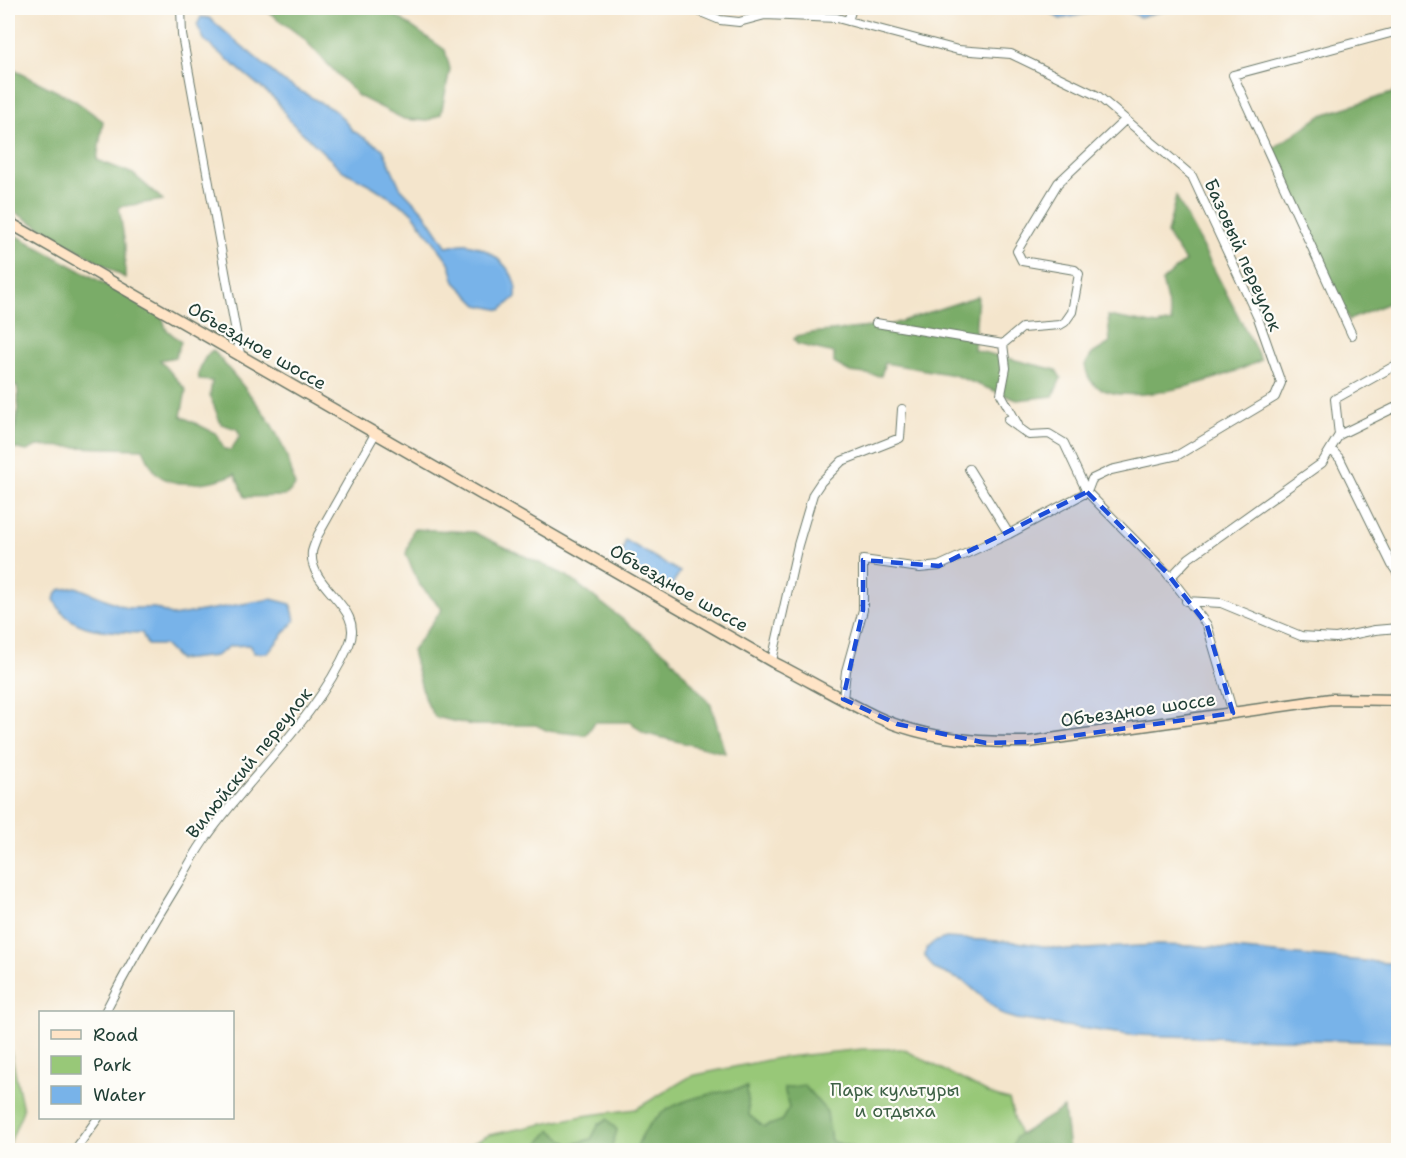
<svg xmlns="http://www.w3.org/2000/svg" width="1406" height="1158" viewBox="0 0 1406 1158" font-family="'Shantell Sans',sans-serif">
  <rect width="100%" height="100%" fill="#fdfcf7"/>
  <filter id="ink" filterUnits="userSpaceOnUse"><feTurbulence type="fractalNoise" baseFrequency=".0167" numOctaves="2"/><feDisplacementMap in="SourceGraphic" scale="12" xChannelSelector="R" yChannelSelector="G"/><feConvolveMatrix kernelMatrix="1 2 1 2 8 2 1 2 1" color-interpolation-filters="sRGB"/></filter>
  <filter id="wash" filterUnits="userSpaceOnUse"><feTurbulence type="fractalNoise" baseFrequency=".008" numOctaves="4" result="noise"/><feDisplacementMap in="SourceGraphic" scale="24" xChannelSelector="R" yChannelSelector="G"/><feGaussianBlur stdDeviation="1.35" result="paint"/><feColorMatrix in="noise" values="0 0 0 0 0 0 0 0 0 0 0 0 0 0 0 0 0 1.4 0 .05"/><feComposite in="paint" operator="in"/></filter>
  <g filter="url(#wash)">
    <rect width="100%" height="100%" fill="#f4e5cc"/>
    <path fill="#98c878" stroke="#5c8256" stroke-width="1.5" d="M8 1038 23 1110 8 1148Z
      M863 1049H903L992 1095 1009 1100 1024 1150H460L489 1135 583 1116 636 1109 691 1076 777 1058Z"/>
    <path fill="#7aac68" stroke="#4c744e" stroke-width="1.5" d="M263 8H385L445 50 450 69 441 114 427 121 404 119 358 96 302 37Z
      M8 67 74 100 103 121 97 160 133 174 163 200 119 207 125 245V278L8 208Z
      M1398 84V299L1349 320 1271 150 1322 115 1392 93Z
      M1176 196 1261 360C1228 377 1127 411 1095 385 1088 380 1087 373 1085 365L1092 354 1110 343 1108 316 1157 325 1172 322 1162 281 1185 261 1167 234Z
      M8 231 162 315 166 329 181 342 175 357 160 360 186 390 181 416 217 434 224 449 231 450 240 436 237 429 221 424 210 396 212 381 199 380C197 370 205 355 213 350 251 397 283 425 295 486L285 496 245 497 235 474C214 483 176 490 157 474 151 468 147 457 143 449L37 446 27 451 13 448C14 427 21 405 17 386L8 384Z
      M978 296 974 350 1056 370 1061 378 1053 396 1017 400 954 375 885 363 881 376 850 372 834 363V353L797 344 794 339 797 336 811 333 890 325Z
      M413 529 473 532 567 576 668 655 711 705 725 753 643 733 631 722H595L586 735 548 731 536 725H472L435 717 425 700 412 651 442 609 419 584 406 554Z
      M804 1085 827 1112 831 1141 855 1148V1150H636C651 1100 702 1096 747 1087L749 1115 764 1127 781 1121 789 1108 784 1088Z
      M1064 1108 1069 1150H1011L1016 1137Z
      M607 1119 617 1130 611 1150H536V1146L551 1130 570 1145 591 1139 599 1124Z"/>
    <path fill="#78b3e9" stroke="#4c788e" stroke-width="1.5" d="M1043 8H1174L1140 17 1123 9 1114 8 1060 19Z
      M201 17 209 18 283 81 337 112 353 131 383 149 400 187 424 212 447 247C453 246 460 243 467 244 490 248 519 270 516 297L501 310 478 305 455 282 449 262 411 211 372 186 343 171 291 122 276 100 205 41 197 25Z
      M625 540 680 572 669 589 621 561Z
      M76 587 127 608H155L173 616 271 599 291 604 295 620 268 653H254L249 645 230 646 216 656 179 660 164 645H147L142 633C109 631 69 634 54 599L59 590Z
      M946 938 1017 942 1068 950 1156 945 1199 946 1398 964V1042L1130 1035 1016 1019 1003 1015 965 982 934 969 925 956 926 949 934 942Z"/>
  </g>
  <g filter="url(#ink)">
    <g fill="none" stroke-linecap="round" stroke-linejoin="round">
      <g stroke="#6a7869" stroke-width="10">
        <path id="minor" d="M181 8 182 35 240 354
          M691 8 720 20 739 22 765 15 837 18 958 50 1011 54 1098 96 1192 176 1258 318 1281 383 1275 397 1178 455 1111 470 1092 479 1087 492 1009 534 939 566 920 568 863 560V610L846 671 843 699
          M848 21 852 8
          M876 323 1003 344 1006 368 1001 394 1018 425
          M1352 335 1233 75 1398 31
          M1003 344 1022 328 1060 325 1065 322 1072 312 1079 274 1075 270 1022 261 1017 251 1058 183 1125 120
          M1008 420 1029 435 1049 434 1064 443 1087 492 1166 572 1207 625 1233 713
          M1339 435 1335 399 1398 364
          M1331 449 1340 459 1392 565 1398 574
          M969 469 1009 534
          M1170 578 1189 558 1322 463 1339 435 1398 406
          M1186 601 1221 603 1301 636 1336 638 1375 630 1398 628
          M772 661 798 545 813 494 821 482 842 461 900 438 902 409
          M105 1012C127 969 151 927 177 885 187 869 196 850 208 835 255 770 316 719 349 645 366 606 308 589 312 552 313 547 316 541 318 535L375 434
          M75 1150 98 1118"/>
      </g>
      <g stroke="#6a7869" stroke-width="13">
        <path id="secondary" d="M8 222 773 662C804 678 835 696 867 712 916 738 974 743 1029 742L1331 699 1398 700"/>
      </g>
      <use href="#minor" stroke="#fff" stroke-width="8"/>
      <use href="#secondary" stroke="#ffe4c6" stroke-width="10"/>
    </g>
  </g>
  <path fill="#1d4ed8" fill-opacity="0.2" stroke="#1d4ed8" stroke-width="4.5" stroke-dasharray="12 8" stroke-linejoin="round" d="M1087 492 1166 572 1207 625 1233 713 1029 742 986 743 897 724 843 699 863 610V560L939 566Z"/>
  <g text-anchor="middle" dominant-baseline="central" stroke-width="4.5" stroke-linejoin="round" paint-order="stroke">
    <g font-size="18" fill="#1f3d34" stroke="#fdfcf7">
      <text transform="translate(1243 255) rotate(66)">Базовый переулок</text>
      <text transform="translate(257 346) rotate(30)">Объездное шоссе</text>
      <text transform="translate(679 588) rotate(30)">Объездное шоссе</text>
      <text transform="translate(1138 710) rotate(-8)">Объездное шоссе</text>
      <text transform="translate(249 763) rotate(-51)">Вилюйский переулок</text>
    </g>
    <g font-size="18" fill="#3d6045" stroke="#fdfcf7">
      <text x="895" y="1090">Парк культуры<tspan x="895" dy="21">и отдыха</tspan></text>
    </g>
  </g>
  <rect width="1406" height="1158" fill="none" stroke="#fdfcf7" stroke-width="30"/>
  <rect x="39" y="1011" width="195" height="108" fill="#fdfcf7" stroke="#a4b0a9" stroke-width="1.5"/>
  <rect x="51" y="1030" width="30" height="9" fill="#ffe4c6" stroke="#a4b0a9" stroke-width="1.5"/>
  <text x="93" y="1041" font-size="18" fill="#1f3d34">Road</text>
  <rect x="51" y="1056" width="30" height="18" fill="#98c878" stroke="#a4b0a9" stroke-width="1.5"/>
  <text x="93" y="1071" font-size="18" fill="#1f3d34">Park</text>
  <rect x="51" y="1086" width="30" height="18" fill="#78b3e9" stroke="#a4b0a9" stroke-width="1.5"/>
  <text x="93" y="1101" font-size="18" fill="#1f3d34">Water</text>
</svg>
